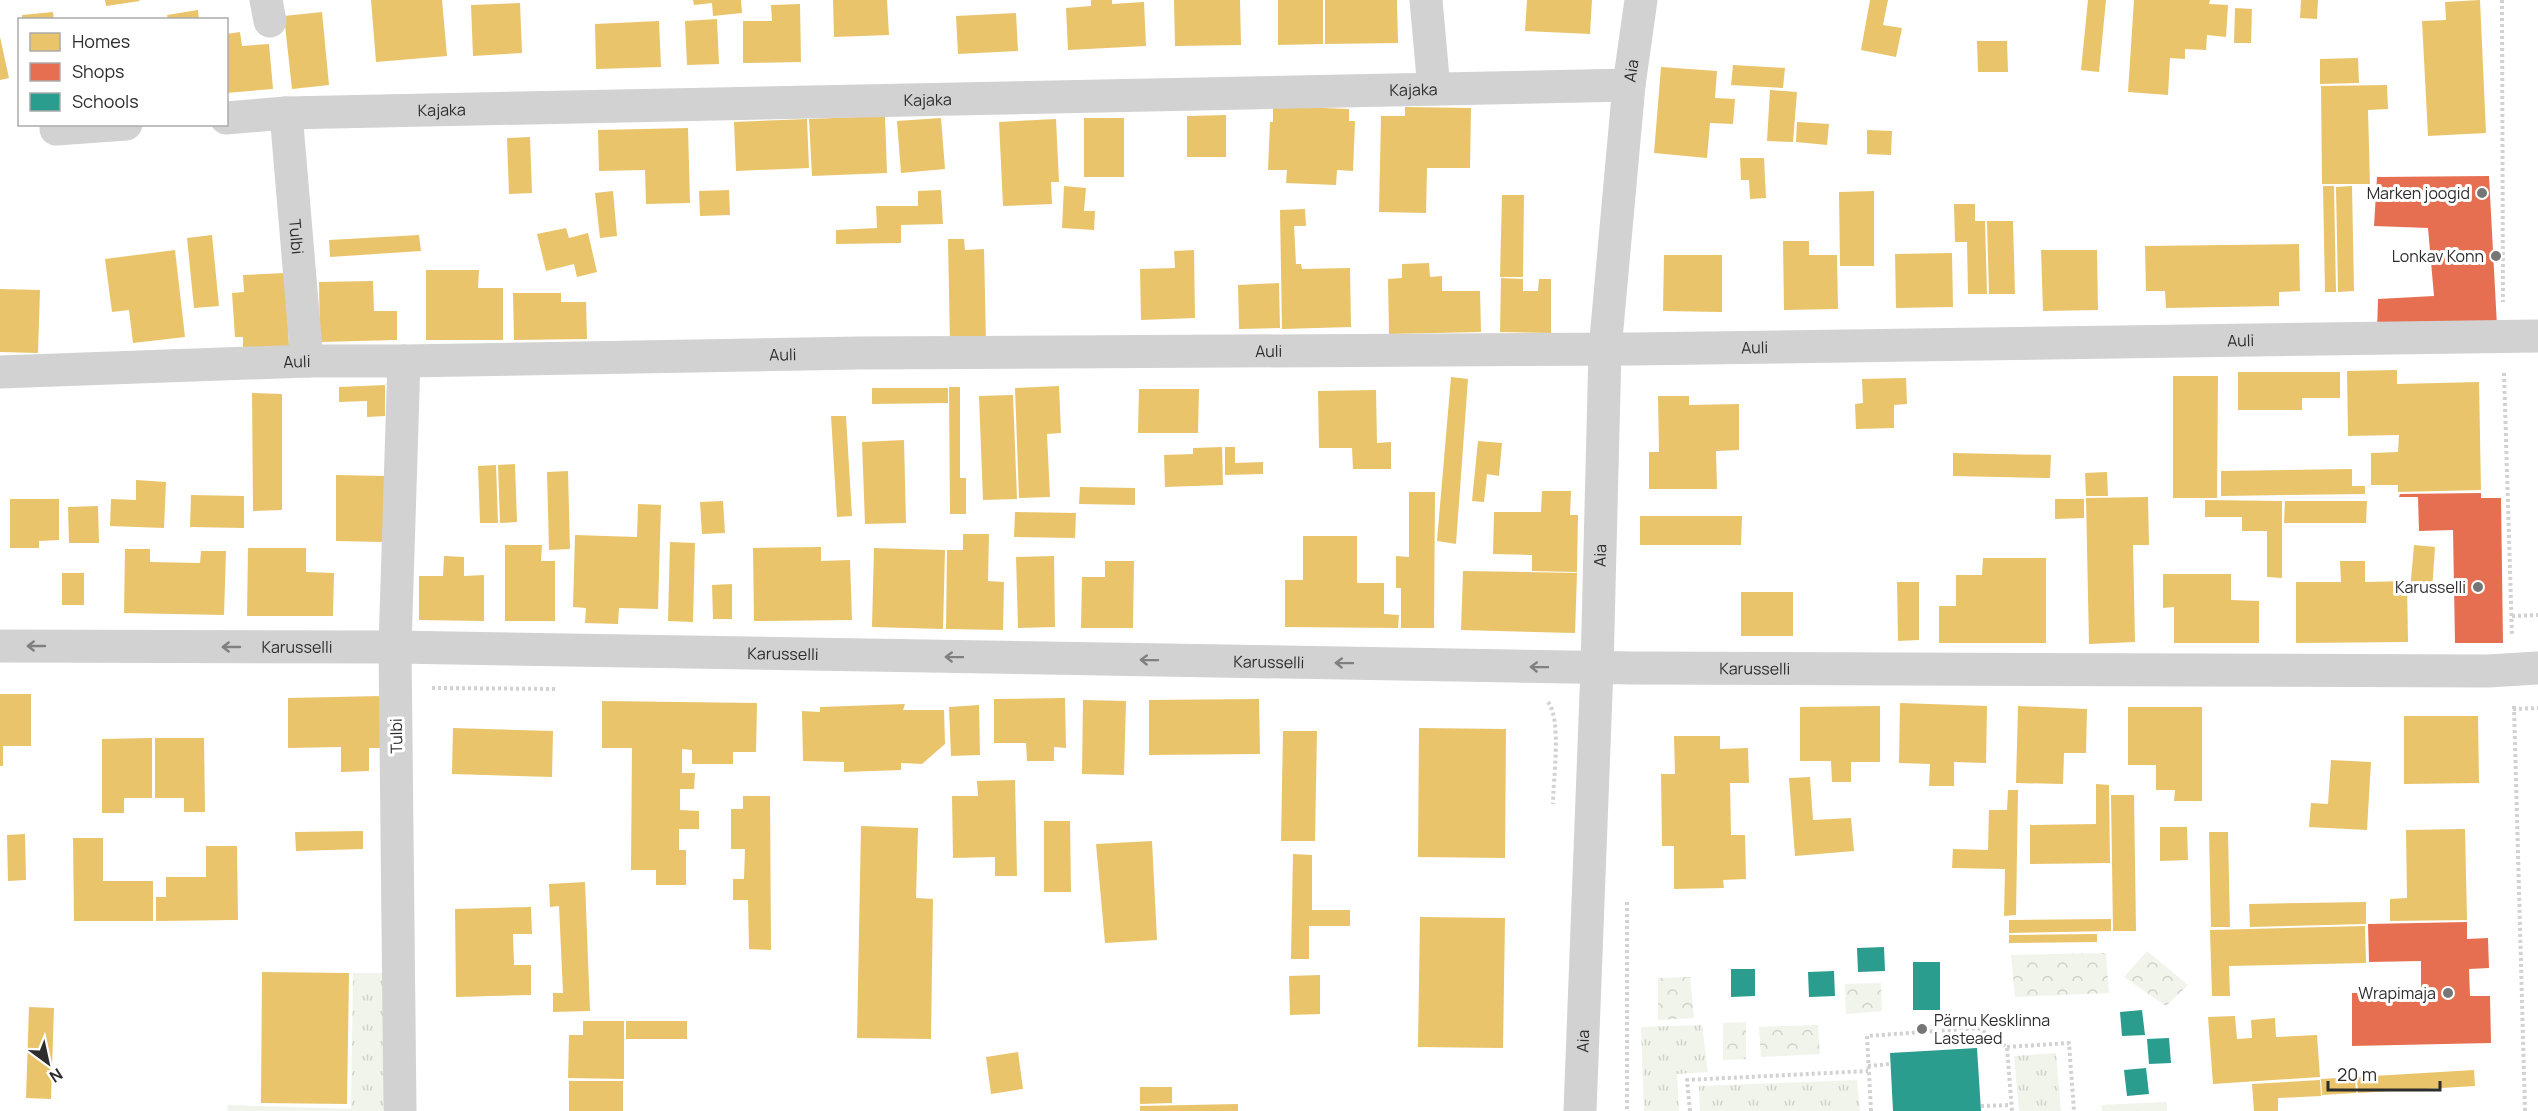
<svg xmlns="http://www.w3.org/2000/svg" width="2538" height="1111" viewBox="0 0 2538 1111" font-family="Manrope,sans-serif">
  <defs>
    <pattern id="grass-tufts" width="24" height="20" patternUnits="userSpaceOnUse" patternTransform="scale(1.5)"><rect width="24" height="20" fill="#f0f4eb"/><path d="M3 7l-1-3M5 7V3M7 7l1-3M15 17l-1-3M17 17v-4M19 17l1-3" fill="none" stroke="#ced2ca"/></pattern>
    <pattern id="forest-crowns" width="20" height="18" patternUnits="userSpaceOnUse" patternTransform="scale(1.5)"><rect width="20" height="18" fill="#f0f4eb"/><path d="M2 6a3 3 0 1 1 6 0M12 15a3 3 0 1 1 6 0" fill="none" stroke="#ced2ca"/></pattern>
  </defs>
  <rect width="100%" height="100%" fill="#fff"/>
  <path fill="url(#grass-tufts)" d="M353 973H384L383 1111H228L227 1105 351 1109Z
    M1702 1025 1708 1072 1677 1074 1679 1111H1644L1641 1027Z
    M2056 1053 2061 1111H2019L2014 1056Z
    M1857 1080 1860 1111H1700L1699 1086Z"/>
  <path fill="url(#forest-crowns)" d="M2147 951 2188 985 2166 1006 2124 977Z
    M2106 953 2109 993 2015 997 2011 955Z
    M1690 977 1694 1018 1658 1020V978Z
    M1881 983 1882 1011 1846 1014 1845 984Z
    M1746 1022V1059L1723 1060V1023Z
    M1818 1025 1820 1054 1761 1057 1759 1027Z
    M2167 1102V1111H2102L2101 1105Z"/>
  <path fill="#e9c46a" d="M105 0H139L140 1 106 6Z
    M371 0H442L447 56 376 62Z
    M693 0H741L742 13 713 16 712 3 694 5Z
    M833 0H887L889 35 834 37Z
    M1091 0H1112V4L1144 2 1146 46 1068 50 1066 8 1091 6Z
    M1174 0H1240L1241 45 1175 46Z
    M1278 0H1323V44L1278 45Z
    M1325 0H1397L1398 43 1325 44Z
    M1527 0H1592L1590 34 1525 31Z
    M1870 0H1888L1883 25 1902 28 1896 57 1861 50Z
    M2088 0H2106L2099 72 2081 70Z
    M2134 0H2210L2209 4 2228 5 2226 37 2207 35 2206 50 2185 49V59L2170 58 2168 95 2128 92Z
    M2301 0H2318L2317 19 2300 18Z
    M2480 0 2486 133 2428 136 2422 21 2446 20 2445 2Z
    M520 3 522 53 473 56 471 5Z
    M800 4 801 62 743 63V21H772L771 5Z
    M2235 8 2252 9 2251 43H2234Z
    M198 10 199 20H168L167 15Z
    M53 12 54 20H22V15Z
    M322 12 329 85 292 89 284 16Z
    M1016 13 1018 51 958 54 956 16Z
    M717 19 719 64 687 65 685 21Z
    M659 21 661 67 596 69 595 24Z
    M240 32 242 46 269 44 273 89 226 93V34Z
    M0 37 9 78 0 80Z
    M1977 41H2007L2008 72H1978Z
    M2358 58 2359 83 2320 84V59Z
    M1733 65 1785 68 1783 88 1731 85Z
    M1661 67 1717 71 1715 98 1735 99 1733 124 1710 123 1707 158 1654 153Z
    M2387 85 2388 109 2368 110 2370 184H2322L2321 86Z
    M1770 90 1797 92 1793 142 1767 141Z
    M1273 106 1349 109V121H1355L1353 171 1337 170 1336 185 1286 183 1287 170H1268L1270 122H1273Z
    M1405 107 1471 108 1470 168H1427L1426 213 1379 212 1381 116H1405Z
    M1226 115V157H1187V116Z
    M885 116 887 173 812 176 809 119Z
    M941 118 945 169 901 173 897 121Z
    M1084 118H1124V177H1084Z
    M807 119 809 168 736 171 734 122Z
    M1056 119 1059 182H1051L1052 204 1003 206 999 122Z
    M1797 122 1829 124 1827 145 1796 142Z
    M688 128 690 203 646 204 645 170 599 171 598 130Z
    M1867 130 1892 131 1891 155 1867 154Z
    M530 137 532 193 509 194 507 138Z
    M1740 158H1764L1766 198 1750 199 1749 180H1741Z
    M1064 186 1086 188 1084 211H1095L1094 230 1062 228Z
    M2323 186H2334L2336 292H2325Z
    M2352 186 2354 291 2338 292 2336 187Z
    M729 190 730 215 700 216 699 191Z
    M941 190 943 224 901 225V243L836 244V230L877 228 876 206H918V191Z
    M613 191 617 236 600 238 595 193Z
    M1874 191V266H1840L1839 192Z
    M1502 195H1524L1523 277H1500Z
    M1954 204H1975V221H1985L1987 294H1968L1967 242H1955Z
    M1305 209 1306 226H1294L1296 264H1301L1302 269 1350 268 1351 327 1282 329 1280 210Z
    M1987 221H2013L2015 294H1989Z
    M566 228 569 238 588 233 597 272 577 277 574 264 546 271 537 234Z
    M212 235 219 306 194 308 187 238Z
    M419 235 421 251 330 257 329 240Z
    M948 239H964L965 250 984 249 986 343 950 344Z
    M1783 241H1809V255H1837L1838 309 1784 310Z
    M2299 244 2300 291 2279 292V306L2166 308 2165 291H2146L2145 246Z
    M175 250 185 337 133 343 129 310 112 312 105 259Z
    M1194 250 1195 318 1141 320 1140 269 1175 268 1174 251Z
    M2041 250H2097L2098 310 2043 311Z
    M1952 253 1953 307 1896 308 1895 254Z
    M1664 255H1722V312L1663 311Z
    M1429 263 1430 277 1442 276V291H1480L1481 332 1389 334 1388 279 1402 278V264Z
    M426 270H479L478 288H503V340H426Z
    M285 273 289 346 243 349V337H235L232 293 244 292 243 275Z
    M1501 278 1523 279V291H1538L1539 279H1551V333L1500 332Z
    M373 281 374 311H397V340L320 342 319 282Z
    M1279 283 1280 328 1239 329 1238 285Z
    M0 289 40 290 38 353 0 352Z
    M513 293H561V302H586L587 339 514 340Z
    M2397 370V384L2479 382 2481 490 2398 492V485H2371V453L2398 452 2399 435 2348 436 2347 371Z
    M2238 372H2340V398H2302V410H2238Z
    M2173 376H2218L2217 498H2173Z
    M1451 377 1468 379 1456 544 1437 541Z
    M1906 378 1907 404 1894 405V428L1856 429 1855 404 1863 403 1862 379Z
    M385 385V416L367 417V401L339 402V387Z
    M1059 386 1061 433 1047 434 1050 497 1019 498 1015 388Z
    M949 387H960V478H966V514H950Z
    M872 388H948V403L872 404Z
    M1139 389H1199L1198 433H1138Z
    M1376 390 1377 443 1391 442V469H1353L1352 448H1319L1318 391Z
    M252 393 282 394V510L253 511Z
    M1013 395 1017 499 983 500 979 396Z
    M1658 396H1689V405L1739 404V450L1716 451 1717 489H1649V452H1659Z
    M831 416H846L852 516 837 517Z
    M904 440 906 523 865 524 862 442Z
    M1478 441 1502 443 1499 476 1487 474 1484 502 1472 501Z
    M1222 447 1223 485 1165 487 1164 455 1193 454V448Z
    M1225 447H1235V463L1263 462V474L1225 475Z
    M1953 453 2051 455 2050 478 1953 476Z
    M515 464 517 522 500 523 498 465Z
    M496 465 498 523H480L478 466Z
    M2352 469V486H2365V494L2221 496V471Z
    M568 471 570 549 549 550 547 472Z
    M2107 472 2108 496H2086L2085 473Z
    M336 475 386 476 385 542 336 541Z
    M136 480 166 482 164 528 110 526 111 499 136 500Z
    M1080 487 1135 488V505L1079 504Z
    M1542 491H1571L1570 515H1578L1577 572 1532 571V555L1493 554 1494 512H1541Z
    M1409 492H1435L1434 628H1401V588H1396V556L1409 557Z
    M191 495 244 496V528L190 527Z
    M2148 497 2149 545H2133L2135 642 2089 644 2086 498Z
    M10 499H59V540L39 541V548H10Z
    M2055 499H2084V518L2055 519Z
    M2205 500 2282 501V578L2267 577V531H2242V517H2205Z
    M723 501 725 533 702 534 700 502Z
    M2285 501H2367L2366 523H2284Z
    M638 504 661 505 658 609 619 608 618 624 585 623 586 608 573 607 575 535 637 537Z
    M98 506 99 543H69L68 507Z
    M1015 512 1076 513 1075 538 1014 537Z
    M1640 516H1742L1741 545H1640Z
    M963 534H989L988 581 1004 582 1003 630 946 629 947 550H963Z
    M1303 536H1357V583H1384V614L1399 615 1398 628 1285 627V580H1303Z
    M670 542 695 543 693 622 668 621Z
    M505 545H542L541 561H555V621H505Z
    M2414 545 2435 547 2432 591H2410Z
    M821 547V561L850 560 852 620 754 621 753 548Z
    M248 548H306V572L334 573 333 616H247Z
    M874 548 945 550 943 629 872 627Z
    M125 549H150V562L200 563 201 551H226L224 615 124 613Z
    M444 556 464 557V576L484 575V621L419 620V576H443Z
    M1054 556 1055 627 1018 628 1016 557Z
    M1983 558H2046V643H1939V606H1956V575H1982Z
    M1105 561H1134L1133 628H1081L1082 577H1105Z
    M2340 561H2365V582L2407 581 2408 642 2296 643V582H2341Z
    M1463 571 1577 573 1575 633 1461 630Z
    M62 573H84V605H62Z
    M2163 574H2231V600L2259 601V643H2174V607L2163 608Z
    M1897 582H1919V640L1898 641Z
    M732 584V619H713L712 585Z
    M1741 592H1793V636H1741Z
    M0 694H31V746H3V766H0Z
    M382 696 383 748H369V771L341 772V747L288 748V698Z
    M1065 698 1066 748 1054 747V761H1027L1026 743H994V699Z
    M1259 699 1260 754 1149 755V700Z
    M1083 700 1126 701 1124 775 1082 774Z
    M602 701 757 703 756 752H733V764H692V750L682 749V773H695L694 789H680V810L699 811V829H679V850H686V885H656V870H631L632 748H602Z
    M1900 703 1987 706 1986 763 1954 762V786H1929L1930 764 1899 763Z
    M905 704 903 710H944L945 744 922 764 901 763V770L844 772V762L803 761 802 711 820 712V707Z
    M979 705 980 755 951 756 949 707Z
    M1880 706V762H1851V782H1832L1831 761H1800V707Z
    M2018 706 2087 709 2086 753H2064L2063 784 2016 783Z
    M2128 707H2202V801H2174L2175 790H2156V765H2128Z
    M2404 716H2478L2479 783 2404 784Z
    M453 728 553 731 552 777 452 774Z
    M1419 728 1506 729 1505 858 1418 857Z
    M1283 731H1317L1315 841H1281Z
    M1674 736H1720V749L1748 748 1749 783H1730L1731 835H1745L1746 879 1723 880 1724 888 1674 889V846H1662L1661 774H1675Z
    M152 738V798H124V813H102V739Z
    M155 738H204L205 812H184V798H155Z
    M2331 760 2371 762 2367 830 2309 827 2311 803 2328 804Z
    M1810 777 1813 820 1851 818 1854 851 1795 856 1789 778Z
    M1015 780 1017 876H995V857L953 858 952 796H978L977 781Z
    M2096 784 2109 785 2110 863 2030 864V825L2096 824Z
    M2008 790H2018L2016 915 2004 916 2005 869 1952 868 1953 849 1988 850 1989 810H2007Z
    M2111 795H2134L2136 931H2113Z
    M743 796H770L771 950 749 949 748 900H733V879H744L745 849H731V809H743Z
    M1044 821H1070L1071 892H1044Z
    M861 826 918 828 916 898 933 899 931 1039 857 1038Z
    M2160 827H2187L2188 860 2160 861Z
    M2465 829 2467 920 2390 921V899L2407 898 2406 830Z
    M363 831V849L296 851 295 832Z
    M2209 832H2228L2230 927H2211Z
    M25 834 26 880 8 881 7 835Z
    M73 838H103V881H153V921H74Z
    M1152 841 1157 940 1105 943 1096 844Z
    M206 846H237L238 920 156 921V897H166V877H206Z
    M1293 854 1312 855V910H1350V926H1309V959H1291Z
    M585 882 590 1011 553 1012V993H563L559 906 550 907 549 884Z
    M2366 902V924L2250 927 2249 904Z
    M531 907 532 934H513L514 965H531V995L456 997 455 909Z
    M1420 917 1505 918 1503 1048 1418 1047Z
    M2111 919V931L2009 933V920Z
    M2365 926 2366 963 2229 966 2230 996H2212L2210 930Z
    M2097 934V942L2009 943V935Z
    M262 972 349 973 347 1104 261 1103Z
    M1320 975V1014L1290 1015 1289 976Z
    M29 1007 54 1008 51 1099 26 1098Z
    M2235 1016 2237 1039 2252 1038 2251 1020 2275 1018 2276 1037 2317 1035 2320 1077 2213 1084 2208 1017Z
    M583 1021H624V1079L568 1078 569 1035H583Z
    M626 1021H687V1039H626Z
    M1018 1052 1023 1089 991 1094 986 1057Z
    M2474 1070 2475 1086 2358 1093 2357 1077Z
    M2355 1077 2356 1093 2322 1095 2321 1079Z
    M2320 1080 2321 1096 2278 1098V1111H2254L2252 1084Z
    M569 1081H623V1111H569Z
    M1140 1087H1172V1103L1140 1104Z
    M1238 1104V1111H1140V1106Z"/>
  <path fill="#e76f51" d="M2489 176 2497 326 2377 332 2378 299 2434 296 2428 228 2374 226 2377 177Z
    M2481 493V498H2501L2503 643H2455L2453 530 2419 531 2418 497H2399L2400 494Z
    M2467 922V939L2488 938 2489 968 2469 969 2470 996H2490L2491 1043 2352 1046V993L2421 992V961L2369 962 2368 924Z"/>
  <path fill="#2a9d8f" d="M1884 947 1885 971 1858 972 1857 948Z
    M1913 962H1940V1010H1913Z
    M1731 969H1755V996L1731 997Z
    M1834 971 1835 996 1809 997 1808 972Z
    M2142 1010 2145 1035 2122 1036 2120 1012Z
    M2169 1038 2171 1063 2149 1064 2147 1039Z
    M1977 1048 1981 1111H1893L1890 1053Z
    M2146 1068 2149 1094 2127 1096 2124 1070Z"/>
  <g fill="none" stroke-linecap="round" stroke-linejoin="round">
    <path stroke="#d2d2d2" stroke-width="4" stroke-dasharray="3 3" stroke-linecap="butt" d="M2502 0 2503 302
      M2504 373 2512 635
      M2512 616 2538 615
      M432 688 557 689
      M1548 702C1562 720 1553 780 1553 804
      M2514 706 2525 1111
      M2513 709 2538 708
      M1627 902V1111
      M2007 1047 2069 1043 2074 1111
      M1868 1066 1890 1064
      M1981 1106 2011 1105
      M1690 1111 1687 1080 1868 1071
      M1871 1111 1867 1036 1978 1028 2007 1047 2012 1111"/>
    <g stroke="#d2d2d2" stroke-width="33">
      <path d="M266 0 270 21"/>
      <path d="M1426 0 1434 89"/>
      <path id="s1" d="M286 113 307 361"/>
      <path id="s2" d="M226 118 286 113 1629 85"/>
      <path d="M56 129 126 124"/>
      <path id="s3" d="M0 372 307 361H404L859 353 1633 349 2538 336"/>
      <path id="s4" d="M0 646 395 647 1633 668 2488 671 2538 668"/>
      <path d="M400 1111 395 647 404 361"/>
      <path id="s5" d="M1580 1111 1597 668 1605 350 1629 85 1641 0"/>
    </g>
  </g>
  <defs><path id="oneway-shaft" d="M-6 0H5M1.5-3L5.5 0L1.5 3" fill="none" stroke-width="1.6" stroke-linecap="round" stroke-linejoin="round" transform="scale(1.5)"/></defs>
  <g stroke="#808080">
    <use href="#oneway-shaft" transform="translate(36 646) rotate(-180)"/>
    <use href="#oneway-shaft" transform="translate(231 647) rotate(-180)"/>
    <use href="#oneway-shaft" transform="translate(954 657) rotate(-179)"/>
    <use href="#oneway-shaft" transform="translate(1149 660) rotate(-179)"/>
    <use href="#oneway-shaft" transform="translate(1344 663) rotate(-179)"/>
    <use href="#oneway-shaft" transform="translate(1539 667) rotate(-179)"/>
  </g>
  <g fill="#767676" stroke="#fff" stroke-width="2">
    <circle cx="2482" cy="193" r="6"/>
    <circle cx="2496" cy="256" r="6"/>
    <circle cx="2478" cy="587" r="6"/>
    <circle cx="2448" cy="993" r="6"/>
    <circle cx="1922" cy="1029" r="6"/>
  </g>
  <g text-anchor="middle" dominant-baseline="central" stroke-width="6" stroke-linejoin="round" paint-order="stroke">
    <g font-size="16" fill="#2d2d2d" stroke="#fff">
      <text stroke="none"><textPath href="#s5" startOffset="1042">Aia</textPath></text>
      <text stroke="none"><textPath href="#s2" startOffset="1188">Kajaka</textPath></text>
      <text stroke="none"><textPath href="#s2" startOffset="702">Kajaka</textPath></text>
      <text stroke="none"><textPath href="#s2" startOffset="216">Kajaka</textPath></text>
      <text stroke="none"><textPath href="#s1" startOffset="124">Tulbi</textPath></text>
      <text stroke="none"><textPath href="#s3" startOffset="2241">Auli</textPath></text>
      <text stroke="none"><textPath href="#s3" startOffset="1755">Auli</textPath></text>
      <text stroke="none"><textPath href="#s3" startOffset="1269">Auli</textPath></text>
      <text stroke="none"><textPath href="#s3" startOffset="783">Auli</textPath></text>
      <text stroke="none"><textPath href="#s3" startOffset="297">Auli</textPath></text>
      <text stroke="none"><textPath href="#s5" startOffset="556">Aia</textPath></text>
      <text stroke="none"><textPath href="#s4" startOffset="297">Karusselli</textPath></text>
      <text stroke="none"><textPath href="#s4" startOffset="783">Karusselli</textPath></text>
      <text stroke="none"><textPath href="#s4" startOffset="1269">Karusselli</textPath></text>
      <text stroke="none"><textPath href="#s4" startOffset="1755">Karusselli</textPath></text>
      <text transform="translate(396 736) rotate(-91)">Tulbi</text>
      <text stroke="none"><textPath href="#s5" startOffset="70">Aia</textPath></text>
    </g>
    <g font-size="16" fill="#2d2d2d" stroke="#fff" text-anchor="end">
      <text x="2470" y="193">Marken joogid</text>
      <text x="2484" y="256">Lonkav Konn</text>
      <text x="2466" y="587">Karusselli</text>
      <text x="2436" y="993">Wrapimaja</text>
      <text x="1934" y="1020" text-anchor="start">Pärnu Kesklinna<tspan x="1934" dy="18">Lasteaed</tspan></text>
    </g>
  </g>
  <rect x="18" y="18" width="210" height="108" fill="#ffffff" stroke="#ababab" stroke-width="1.5"/>
  <rect x="30" y="33" width="30" height="18" fill="#e9c46a" stroke="#ababab" stroke-width="1.5"/>
  <text x="72" y="48" font-size="18" fill="#2d2d2d">Homes</text>
  <rect x="30" y="63" width="30" height="18" fill="#e76f51" stroke="#ababab" stroke-width="1.5"/>
  <text x="72" y="78" font-size="18" fill="#2d2d2d">Shops</text>
  <rect x="30" y="93" width="30" height="18" fill="#2a9d8f" stroke="#ababab" stroke-width="1.5"/>
  <text x="72" y="108" font-size="18" fill="#2d2d2d">Schools</text>
  <g transform="translate(48 1063) rotate(147)" stroke="#ffffff" stroke-width="4.5" paint-order="stroke">
  <path d="M0-4.5L10 22L0 15L-10 22Z" fill="#2d2d2d"/>
  <text y="-9" font-size="16" font-weight="bold" text-anchor="middle" fill="#2d2d2d">N</text>
  </g>
  <path d="M2328 1081v9h112v-9" fill="none" stroke="#2d2d2d" stroke-width="3"/>
  <text x="2337" y="1081" font-size="18" fill="#2d2d2d" stroke="#ffffff" stroke-width="4.5" paint-order="stroke">20 m</text>
</svg>
